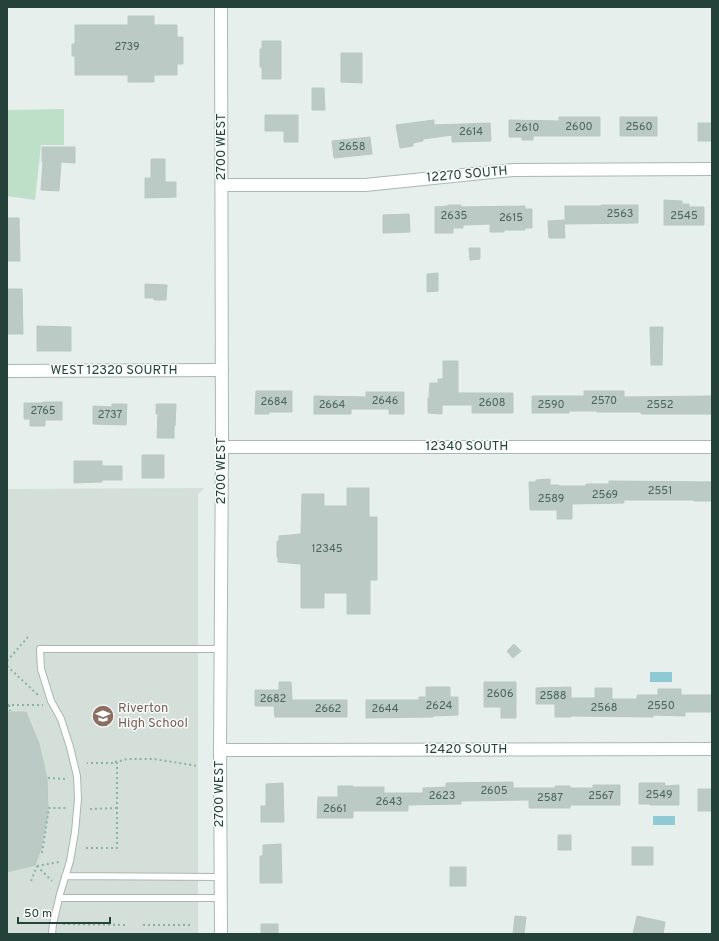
<svg xmlns="http://www.w3.org/2000/svg" width="719" height="941" viewBox="0 0 719 941" font-family="Overpass,sans-serif">
  <rect width="100%" height="100%" fill="#e6efeb"/>
  <path fill="#d4dfda" d="M204 488 198 494V934H7V489Z"/>
  <path fill="#bfe0c8" d="M64 109V145H41L35 200 7 196V110Z"/>
  <path fill="#8ec9d4" d="M650 672H672V682H650Z
    M653 816H675V825H653Z"/>
  <path fill="#bbcac4" stroke="#b8c9c2" d="M128 16H154V25H177V37H183V64H177V75H154V82H128V75H75V56H72V44H75V25H128Z
    M262 41H281V79H262V67H260V49H262Z
    M341 53H362V83L341 82Z
    M312 88H324L325 110H312Z
    M265 115H298V142H284V131H265Z
    M559 117H600V136H533V140H522V137H509V120L559 121Z
    M620 117H657V136H620Z
    M434 120V125L490 123 491 141 452 142V135L423 139V141L413 143V146L400 148 396 125Z
    M698 123H712V141H698Z
    M370 137 372 154 334 158 332 141Z
    M42 147H75V163L61 162 59 191 41 190 43 162H42Z
    M151 159H165V182H176V197L145 198V178H151Z
    M664 200 682 201V204H689V207H704V225H664Z
    M448 205H461V207L525 206V209H532V228H525V230H504V232H490V224L463 225V228H453V233H435V207L448 206Z
    M601 205H638V223L565 224V206H601Z
    M409 214 410 232 383 233V215Z
    M7 218H19L20 261H7Z
    M564 220 565 238H549L548 221Z
    M469 248H480V259L470 260Z
    M438 273V291L427 292V274Z
    M145 284 167 285 166 300H154V298H145Z
    M7 289H22L23 334H7Z
    M37 326 71 327V351H37Z
    M650 327H663L662 365H651Z
    M443 361H458V393H513V413H472V405H442V414L428 413V398H429L430 383H438V379H443Z
    M256 391H292V412H269V414H255Z
    M584 391H624V397L712 396V414H641V412H597V411H569V413H532V396H584Z
    M366 392H404V414H389V409H351V414H314V396L366 397Z
    M43 402H62V420H45V426H30V419H24V403H43Z
    M112 404H127L126 425 93 424V406L112 407Z
    M156 404H176L175 426H174V438H157L158 414H156Z
    M142 455H164V478H142Z
    M74 461H102V466H122V480H102V482L74 483Z
    M550 479V485H559V486H586V484H609V481L712 482V501H694V500H624V503L572 504V519H557V510H530L529 482H536V480Z
    M347 488H369V517H377V580H370V614H347V593H324V608H301V564L278 562V558L277 557V541H279V536L301 534 302 494H324V506H347Z
    M514 644 521 651 513 658 507 651Z
    M279 682H291L292 700H347V717H275L274 706H255V690H279Z
    M484 682H516V718H501V707H484Z
    M426 687H450V697H458V715L433 716V717L366 718V700H419V697H426Z
    M571 687V698H595V688H612V699H637V695H658V689H681V695H712V712H685V716L653 715V717L571 716V717H555V704H536V688Z
    M7 712H26L39 744 47 778 48 812 41 849 35 865 7 872Z
    M513 782V788H555V786H570V788H593V785H620V805H570V808H529V800L461 801V804L408 805V811H353V818H317L318 797H338V786H353V787H384V793H423V788L446 787V783Z
    M283 783 284 822H261V806H266V784Z
    M639 783H665V786L679 785V805H650V804H639Z
    M698 789H712V811H698Z
    M558 835H571V850H558Z
    M281 844 282 883H260V856H263V845Z
    M632 847H653V865H632Z
    M450 867H466V886H450Z
    M515 916 526 917 524 934H513Z
    M637 916 665 922 663 934H633Z
    M261 924H278V934H261Z"/>
  <g fill="none" stroke-linecap="round" stroke-linejoin="round">
    <g stroke="#a8b8b2" stroke-width="8">
      <path id="lane" d="M65 876 220 877
        M59 898H221
        M52 934 53 924 60 894 70 861 75 832 78 799 77 776 70 747 61 719 51 701 41 669 40 649H221"/>
    </g>
    <g stroke="#a8b8b2" stroke-width="14">
      <path id="street" d="M222 185H365L513 170 712 169
        M7 371 222 370
        M222 447H712
        M220 750 712 749"/>
    </g>
    <g stroke="#a4bbb3" stroke-width="14">
      <path id="secondary" d="M221 934 220 750 222 447 221 7"/>
    </g>
    <path stroke="#86b3a5" stroke-width="2" stroke-dasharray="2 3" stroke-linecap="butt" d="M7 661 28 637
      M7 666 38 695
      M7 705H43
      M9 705 10 711
      M115 762 124 760 127 759H154L198 766
      M48 778 67 779
      M90 809 117 808
      M86 848H117V763H87
      M42 853 49 808H68
      M37 866 59 862
      M37 866 52 881
      M31 881 37 866
      M63 924 127 925
      M143 925H191"/>
    <use href="#lane" stroke="#fff" stroke-width="6"/>
    <use href="#street" stroke="#fff" stroke-width="12"/>
    <use href="#secondary" stroke="#fff" stroke-width="12"/>
  </g>
  <defs>
    <g id="school-disc" transform="scale(1.15)"><circle r="9.5" fill="#8d6e63" stroke="#f7fbf9"/><path d="M0-5L7-2L0 1L-7-2ZM-4 1L0 2.5L4 1V4Q0 6-4 4Z" fill="#fff"/></g>
  </defs>
  <g fill-rule="evenodd">
    <use href="#school-disc" x="103" y="716"/>
  </g>
  <g text-anchor="middle" dominant-baseline="central" stroke-width="3" stroke-linejoin="round" paint-order="stroke">
    <g font-size="11" fill="#4a645c">
      <text x="127" y="47">2739</text>
      <text x="579" y="127">2600</text>
      <text x="639" y="127">2560</text>
      <text x="527" y="128">2610</text>
      <text x="471" y="132">2614</text>
      <text x="352" y="147">2658</text>
      <text x="620" y="214">2563</text>
      <text x="454" y="216">2635</text>
      <text x="684" y="216">2545</text>
      <text x="511" y="218">2615</text>
      <text x="385" y="401">2646</text>
      <text x="604" y="401">2570</text>
      <text x="274" y="402">2684</text>
      <text x="492" y="403">2608</text>
      <text x="332" y="405">2664</text>
      <text x="551" y="405">2590</text>
      <text x="660" y="405">2552</text>
      <text x="43" y="411">2765</text>
      <text x="110" y="415">2737</text>
      <text x="660" y="491">2551</text>
      <text x="605" y="495">2569</text>
      <text x="551" y="499">2589</text>
      <text x="327" y="549">12345</text>
      <text x="500" y="694">2606</text>
      <text x="553" y="696">2588</text>
      <text x="273" y="699">2682</text>
      <text x="439" y="706">2624</text>
      <text x="661" y="706">2550</text>
      <text x="604" y="708">2568</text>
      <text x="328" y="709">2662</text>
      <text x="385" y="709">2644</text>
      <text x="494" y="791">2605</text>
      <text x="659" y="795">2549</text>
      <text x="442" y="796">2623</text>
      <text x="601" y="796">2567</text>
      <text x="550" y="798">2587</text>
      <text x="389" y="802">2643</text>
      <text x="335" y="809">2661</text>
    </g>
    <g font-size="13" fill="#24423a" stroke="#f7fbf9">
      <text transform="translate(222 147) rotate(-90)">2700 WEST</text>
      <text transform="translate(467 175) rotate(-5)">12270 SOUTH</text>
      <text x="114" y="371">WEST 12320 SOURTH</text>
      <text x="467" y="447">12340 SOUTH</text>
      <text transform="translate(222 471) rotate(-90)">2700 WEST</text>
      <text x="466" y="750">12420 SOUTH</text>
      <text transform="translate(220 794) rotate(-90)">2700 WEST</text>
    </g>
    <g font-size="13" fill="#785e54" stroke="#f7fbf9" text-anchor="start">
      <text x="118" y="709">Riverton<tspan x="118" dy="15">High School</tspan></text>
    </g>
  </g>
  <rect width="719" height="941" fill="none" stroke="#24423a" stroke-width="16"/>
  <path d="M18 917v6h92v-6" fill="none" stroke="#24423a" stroke-width="2"/>
  <text x="24" y="917" font-size="12" fill="#24423a" stroke="#f7fbf9" stroke-width="3" paint-order="stroke">50 m</text>
</svg>
